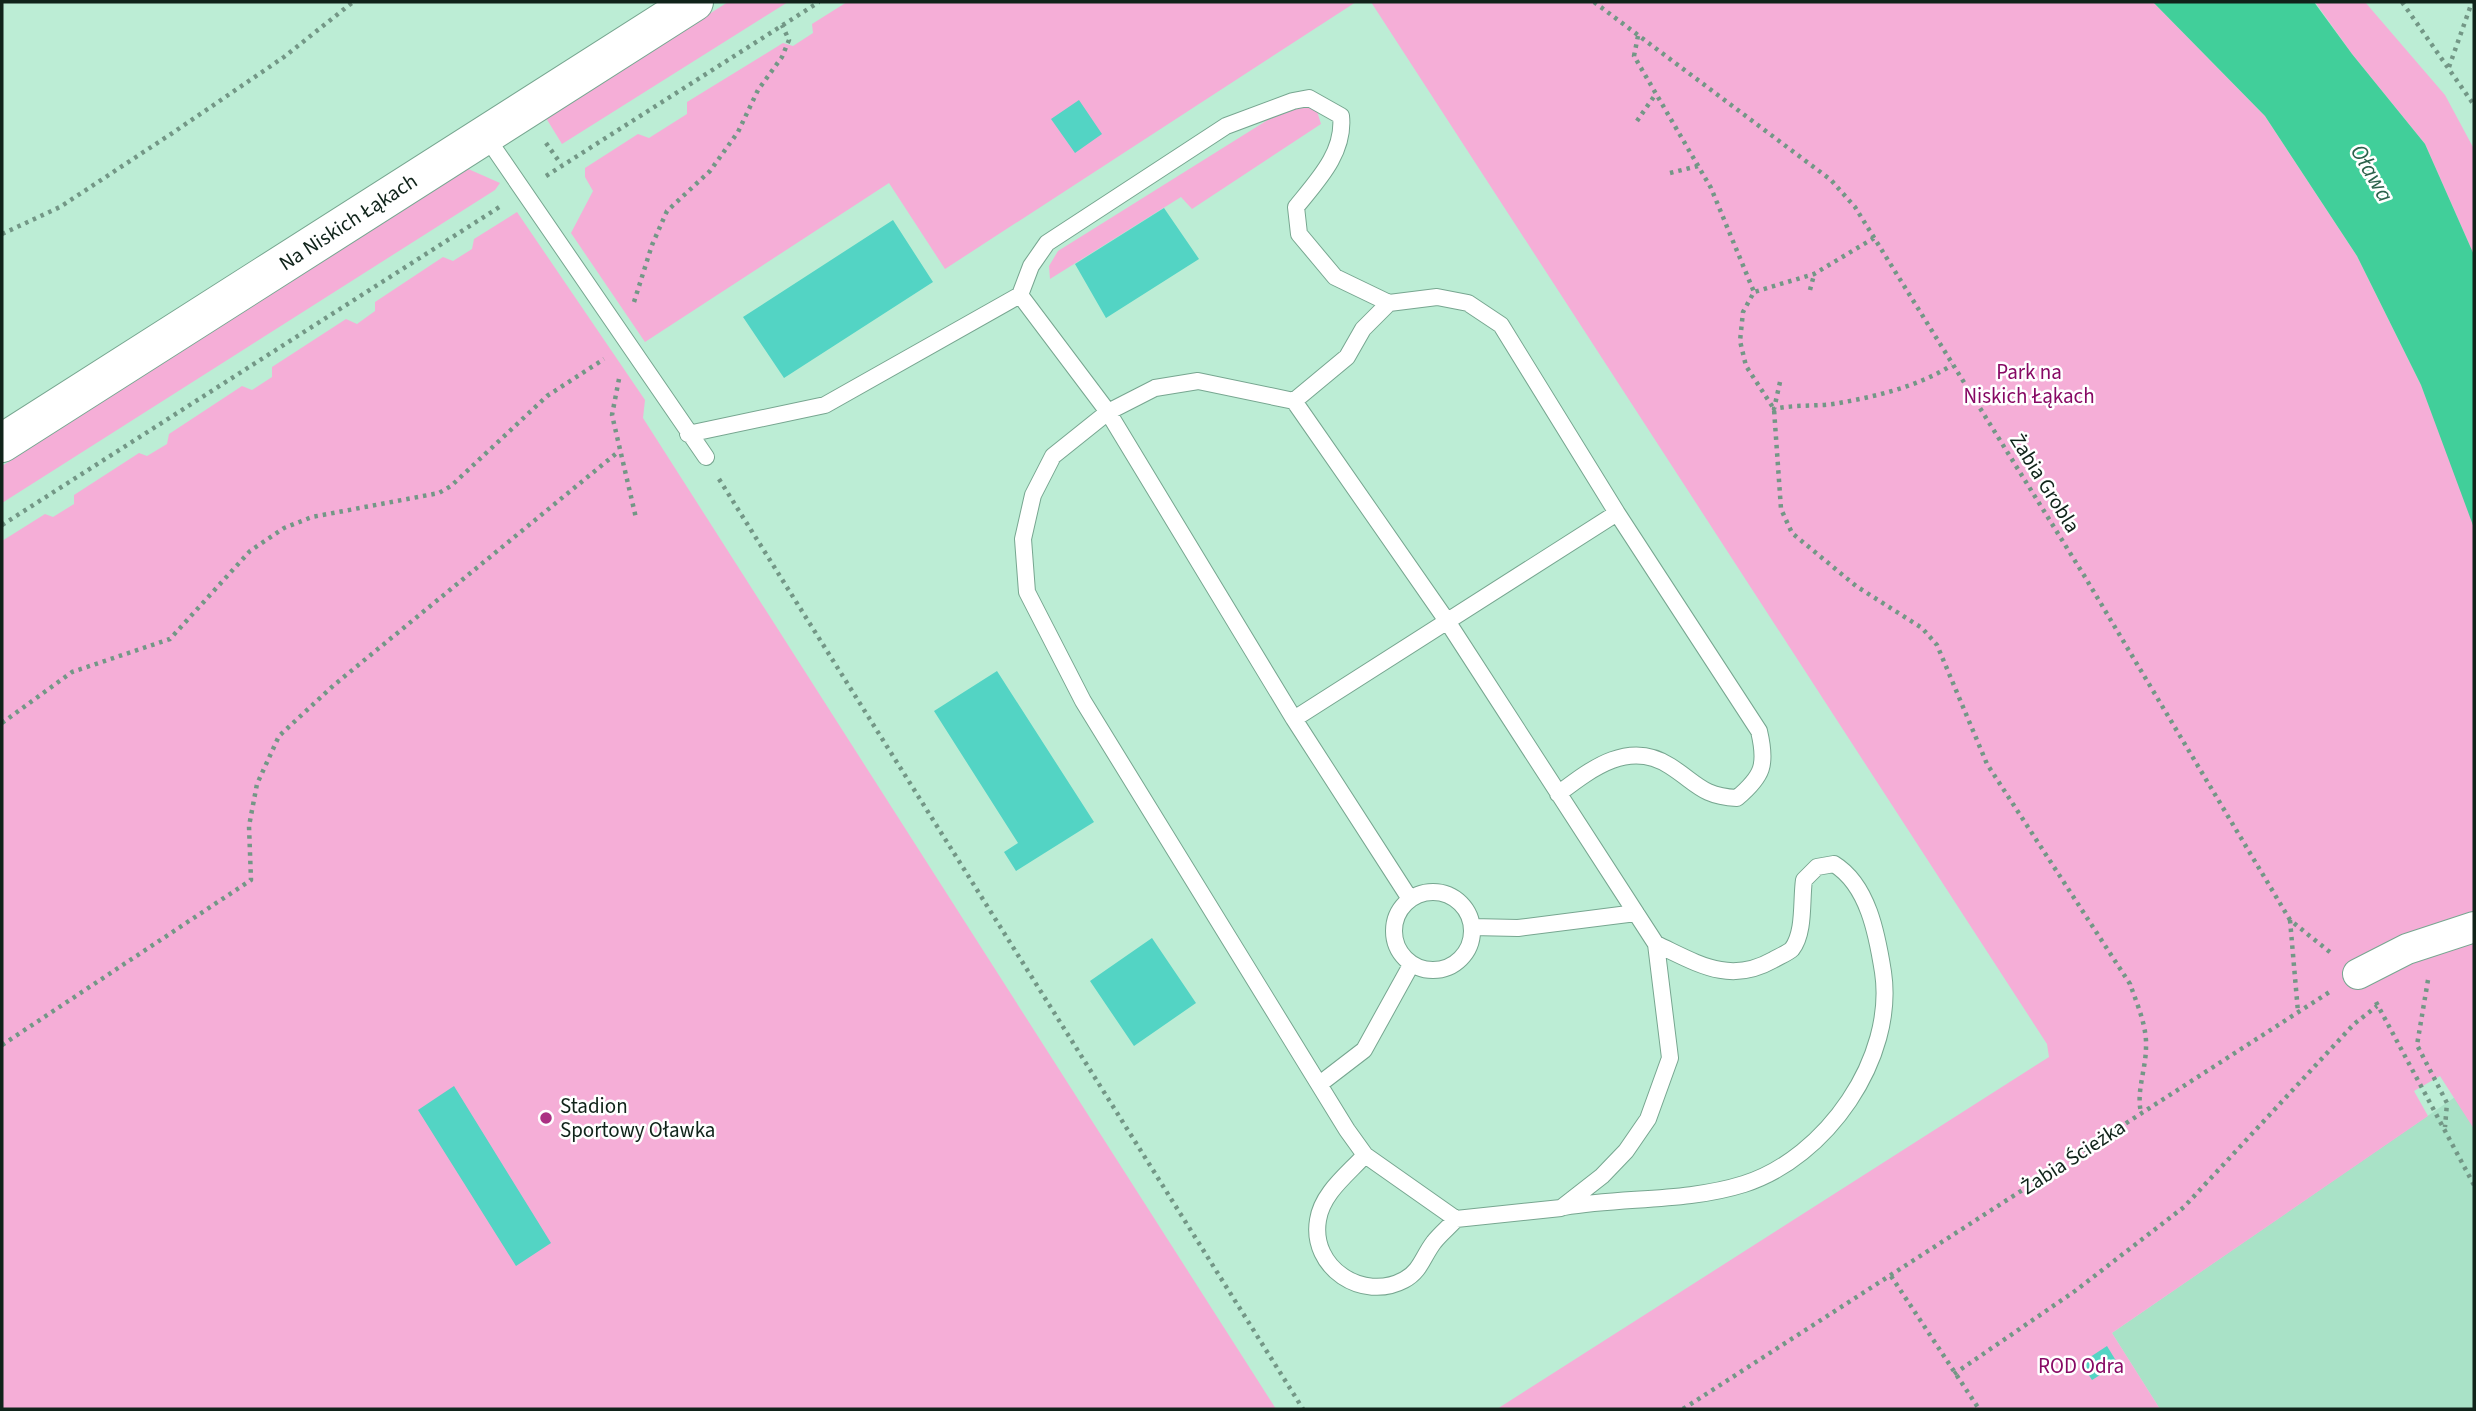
<svg xmlns="http://www.w3.org/2000/svg" width="2476" height="1411" viewBox="0 0 2476 1411" font-family="'Source Sans 3',sans-serif">
  <rect width="100%" height="100%" fill="#bcedd5"/>
  <path fill="#a9e2c7" d="M2474 1084V1409H2160L2112 1333Z"/>
  <path fill="#f5aed7" d="M728 2H788L562 144 546 118Z
    M847 2H1356L945 269 889 183 645 342 571 233 593 191 585 177V168L638 134 649 138 687 114V102L783 43 793 46 813 33 812 24Z
    M1371 2H2153L2265 116 2357 256 2421 385 2471 514 2474 528V1129L2440 1076 2414 1091 2428 1116 2112 1333 2160 1409H1497L2049 1057 2047 1044Z
    M2315 2H2365L2445 95 2474 149V255L2425 144 2352 54Z
    M1306 102 1317 111 1321 124 1192 209 1181 197 1050 279 1049 266 1058 251 1290 106Z
    M466 168 500 183 495 190 2 503V466Z
    M517 212 645 400 643 418 1276 1409H2V541L45 514 53 517 74 504V495L139 453 147 456 167 444 169 434 242 386 252 390 272 377V367L346 319 357 324 375 311V302L443 257 453 261 472 249 474 239Z"/>
  <path fill="#41cf9a" d="M2153 2H2314L2352 54 2425 144 2474 255V528L2421 385 2357 256 2265 116Z"/>
  <path fill="#53d4c4" d="M1079 100 1102 134 1075 153 1051 119Z
    M1164 208 1199 259 1106 318 1075 264Z
    M893 220 933 282 784 378 743 317Z
    M997 671 1094 822 1016 871 1004 852 1018 843 934 711Z
    M1152 938 1196 1003 1134 1046 1090 981Z
    M454 1086 551 1243 516 1266 418 1110Z
    M2107 1346 2118 1364 2092 1380 2081 1363Z"/>
  <g fill="none" stroke-linecap="round" stroke-linejoin="round">
    <g stroke="#77a690" stroke-width="18">
      <path id="lane" d="M485 135 706 457
        M1020 295 1108 412 1294 719 1410 899
        M1294 401 1347 357 1363 329 1389 303
        M688 434 825 405 1020 295 1031 266 1047 243 1226 126 1293 101 1309 98 1341 116C1345 152 1318 180 1296 207L1299 234 1335 277 1389 303 1437 297 1468 303 1501 325 1617 513 1759 731C1767 765 1763 776 1737 798 1702 796 1698 784 1670 766 1629 739 1591 769 1558 794
        M1294 719 1617 513
        M1394 931a39 39 0 1 1 78 0a39 39 0 1 1-78 0Z
        M1472 927 1518 928 1636 913
        M1321 1083 1364 1050 1411 965
        M1365 1155C1348 1174 1322 1193 1318 1220 1310 1268 1363 1302 1404 1280 1421 1271 1423 1256 1434 1242 1440 1234 1449 1227 1456 1219L1365 1155 1347 1130 1083 701 1027 592 1023 539 1033 495 1053 456 1108 412 1155 388 1198 381 1294 401 1447 621 1656 944 1670 1058 1648 1119 1626 1151 1602 1176 1561 1208 1456 1219
        M1564 1207C1623 1197 1687 1202 1744 1184 1826 1158 1896 1058 1883 972 1877 934 1868 885 1834 864L1817 867 1804 880C1801 900 1805 932 1792 949 1788 953 1778 957 1773 960 1729 985 1697 963 1656 944"/>
    </g>
    <g stroke="#77a690" stroke-width="32">
      <path id="street" d="M2358 974 2407 949 2474 927"/>
    </g>
    <g stroke="#77a690" stroke-width="40">
      <path id="secondary" d="M2 443 694 2"/>
    </g>
    <path stroke="#739786" stroke-width="4.5" stroke-dasharray="3.5 5" stroke-linecap="butt" d="M1594 2 1831 180 1855 207 2085 577 2290 920 2331 953
      M2402 2 2474 105
      M1638 36 1634 56 1711 188 1754 292
      M2449 67 2472 2
      M1637 121 1655 95
      M546 143 561 164
      M1670 173 1698 166
      M546 176 819 2
      M2 234 60 207 171 134 284 57 353 2
      M1874 238 1814 274 1754 292 1743 312 1740 341 1746 366 1774 409 1781 509 1792 533 1856 586 1922 628 1937 645 1987 764 2130 984C2137 1004 2147 1026 2146 1047 2146 1069 2136 1092 2141 1112
      M1810 290 1814 275
      M634 302 652 245 667 211 710 171 738 132 758 90 782 57 789 40 782 25
      M619 379 612 415 636 518
      M1780 382 1774 409C1796 404 1818 407 1839 403 1878 396 1919 386 1952 365
      M719 479 1303 1409
      M2 525 501 206
      M2 723 72 672 170 639 250 551 284 528 312 517 439 493 451 486 547 396 604 359
      M2290 920 2298 1012
      M2428 980 2417 1045 2447 1103 2445 1127
      M2376 1002 2474 1185
      M2 1045 251 880 249 826 257 784 279 736 334 685 618 452
      M1891 1276 1979 1409
      M1954 1374 2075 1291 2184 1207 2354 1024 2377 1006
      M1683 1409 2331 991"/>
    <use href="#lane" stroke="#fff" stroke-width="16"/>
    <use href="#street" stroke="#fff" stroke-width="30"/>
    <use href="#secondary" stroke="#fff" stroke-width="38"/>
  </g>
  <circle fill="#ab3083" stroke="#fff" stroke-width="2.5" cx="546" cy="1118" r="7"/>
  <g text-anchor="middle" dominant-baseline="central" stroke-width="5" stroke-linejoin="round" paint-order="stroke">
    <g font-size="21" fill="#10231a" stroke="#fff">
      <text transform="translate(348 222) rotate(-33)">Na Niskich Łąkach</text>
      <text transform="translate(2045 483) rotate(58)">Żabia Grobla</text>
      <text transform="translate(2073 1157) rotate(-33)">Żabia Ścieżka</text>
    </g>
    <g font-size="21" fill="#870964" stroke="#fff">
      <text x="2029" y="372">Park na<tspan x="2029" dy="24">Niskich Łąkach</tspan></text>
      <text x="2081" y="1366">ROD Odra</text>
    </g>
    <g font-size="21" fill="#10231a" stroke="#fff" text-anchor="start">
      <text x="560" y="1106">Stadion<tspan x="560" dy="24">Sportowy Oławka</tspan></text>
    </g>
    <g font-size="23" font-style="italic" fill="#2c624c" stroke="#fff">
      <text transform="translate(2372 173) rotate(60)">Oława</text>
    </g>
  </g>
  <rect width="2476" height="1411" fill="none" stroke="#10231a" stroke-width="7"/>
</svg>
